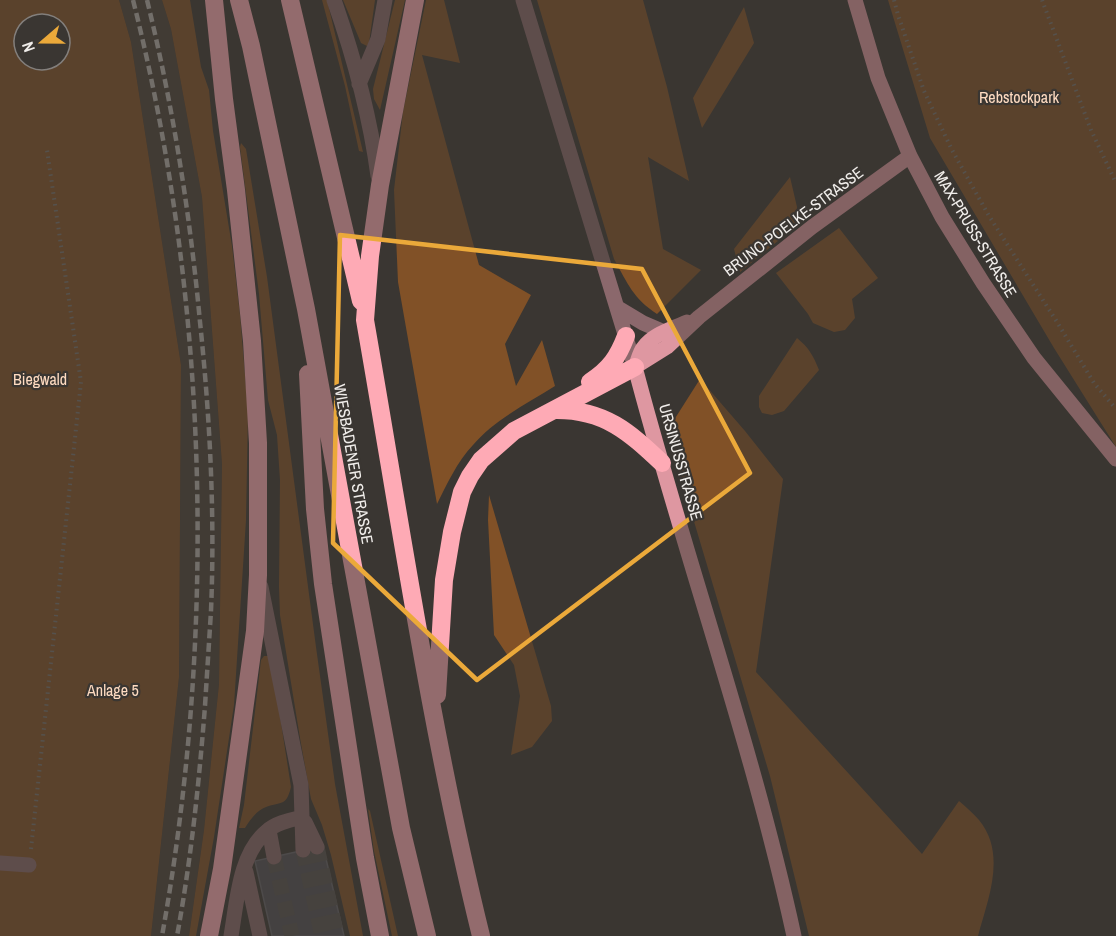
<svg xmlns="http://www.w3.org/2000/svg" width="1116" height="936" viewBox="0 0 1116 936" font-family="'Archivo Narrow',sans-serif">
  <rect width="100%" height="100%" fill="#3a3632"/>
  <path fill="#494039" d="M119 0H162L171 29 202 197 222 464 219 684 204 830 189 936H151L179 677 181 365 131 42Z"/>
  <path fill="#815127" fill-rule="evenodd" d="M0 0H119L131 42 181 365 179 677 151 936H0ZM24 24H60V60H24Z
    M162 0H190L201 67 209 90 213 131 232 246 240 315 248 412 246 520 234 705 214 837 196 936H189L204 830 219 684 222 464 202 197 171 29Z
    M322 0H327L363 152 359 151 345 86Z
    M343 0H375L369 43 367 46 361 43Z
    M395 0H405L380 110 374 99 373 89Z
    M426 0H444L460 63 422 55 479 265 531 295 505 344 516 386 542 340 555 386C528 403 494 420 473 445 457 462 447 484 437 504L398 282 394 190 403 112Z
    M537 0H643L667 87 689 181 648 157 663 249 701 270 657 314C633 298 628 284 614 259Z
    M888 0H1116V447L1054 348 930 138Z
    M744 7 754 43 702 128 693 98Z
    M241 143 246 149 267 277 316 647 335 784 363 936H350L331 855 322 825 311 799 300 738 280 615 279 587 280 480 277 435 268 400 259 294 240 147Z
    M790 177 797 207 795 227 740 272 734 249Z
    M839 228 878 278 852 299 855 318 845 330 834 332 813 323 808 314 776 273Z
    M797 338C809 348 813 355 819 370L784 411 772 415 762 413 759 407V396Z
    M700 379 745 431 783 479 756 672 922 854 959 801C966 807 973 813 979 820 1007 854 988 899 978 936H809L770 776 667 431Z
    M489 495 551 706 552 721 532 747 511 755 520 696 514 665 494 635 488 520Z
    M264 656H269L272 665 291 787C286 807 282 801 266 807 257 810 250 820 245 828H239L244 805 261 660Z
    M368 809 370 811 398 936H392L374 851Z"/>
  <path fill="#514f54" stroke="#646268" stroke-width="1.5" d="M323 846 344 936H272L255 861Z"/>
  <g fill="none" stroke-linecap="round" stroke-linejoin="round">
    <path stroke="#55514e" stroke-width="15" stroke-dasharray="15 8" stroke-linecap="butt" d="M317 847 337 936
      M303 850 322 936
      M274 857 292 936"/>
    <path stroke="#76726f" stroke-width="4" stroke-dasharray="1.5 4.5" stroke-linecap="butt" d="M894 0 898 15 924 91 952 150 989 216 1057 322 1094 383 1116 409
      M1042 0 1091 130 1116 183
      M31 849 81 382 47 150"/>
    <path stroke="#8b686c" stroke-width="15" d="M334 0C354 57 370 116 378 176
      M523 0 635 367
      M359 84 378 39 385 0
      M618 308 643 323 664 332
      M261 587 301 785 303 850
      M305 822 317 847
      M269 830 274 857
      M0 863 29 865
      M246 872 260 936
      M231 936C237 902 239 854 267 831 276 823 290 820 302 817"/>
    <path stroke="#de97a1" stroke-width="15" d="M855 0 878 78 910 156 942 217 983 283 1034 358 1116 459
      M635 367C685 558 752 743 794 936
      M635 367 667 347 699 317 812 227 910 156
      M635 367C638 361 639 354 643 348 653 334 672 329 687 322"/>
    <path stroke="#feaab5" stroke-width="18" d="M239 0 251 46 306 309 401 828 427 936
      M290 0 361 301
      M415 0 380 185 370 256 365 320C401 526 431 733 481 936
      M308 374 315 509 323 584 365 858 380 936
      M590 382C610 369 618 357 626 336
      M557 410C605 410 629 432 662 463
      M437 695 444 580 452 532 462 492 470 476 481 460 514 431 635 367
      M209 936 222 869 255 631 258 575V443L252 341 236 190 224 99 214 0"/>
    <path stroke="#b5b1ae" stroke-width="4.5" stroke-dasharray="9 4.5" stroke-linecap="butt" d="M133 0C209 301 217 631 162 936
      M147 0C173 106 190 214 200 322 210 418 215 515 211 611 209 643 207 674 205 706 199 783 191 860 177 936"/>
  </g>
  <path d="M0 0H1116V936H0ZM340 235 642 269 750 473 477 680 333 543Z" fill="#3a3632" fill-opacity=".55" fill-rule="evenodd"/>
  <path fill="none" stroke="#eba93a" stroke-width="4.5" stroke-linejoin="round" d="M340 235 642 269 750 473 477 680 333 543Z"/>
  <g text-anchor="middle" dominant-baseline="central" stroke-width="4.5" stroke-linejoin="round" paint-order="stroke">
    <g font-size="16" fill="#fedbc1" stroke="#3a3632">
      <text x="1019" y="97">Rebstockpark</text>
      <text x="40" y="379">Biegwald</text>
      <text x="113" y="690">Anlage 5</text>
    </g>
    <g font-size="16" fill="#f0edea" stroke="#3a3632">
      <text transform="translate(793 221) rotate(-37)">BRUNO-POELKE-STRASSE</text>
      <text transform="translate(976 234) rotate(59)">MAX-PRUSS-STRASSE</text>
      <text transform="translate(681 462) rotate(74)">URSINUSSTRASSE</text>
      <text transform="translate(354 464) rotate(80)">WIESBADENER STRASSE</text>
    </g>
  </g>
  <g transform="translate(42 42) rotate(250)"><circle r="28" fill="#3a3632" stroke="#837f7c" stroke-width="1.5"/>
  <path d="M0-4.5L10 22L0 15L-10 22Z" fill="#eba93a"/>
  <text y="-9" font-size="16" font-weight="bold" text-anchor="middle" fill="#f0edea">N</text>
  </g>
</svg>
